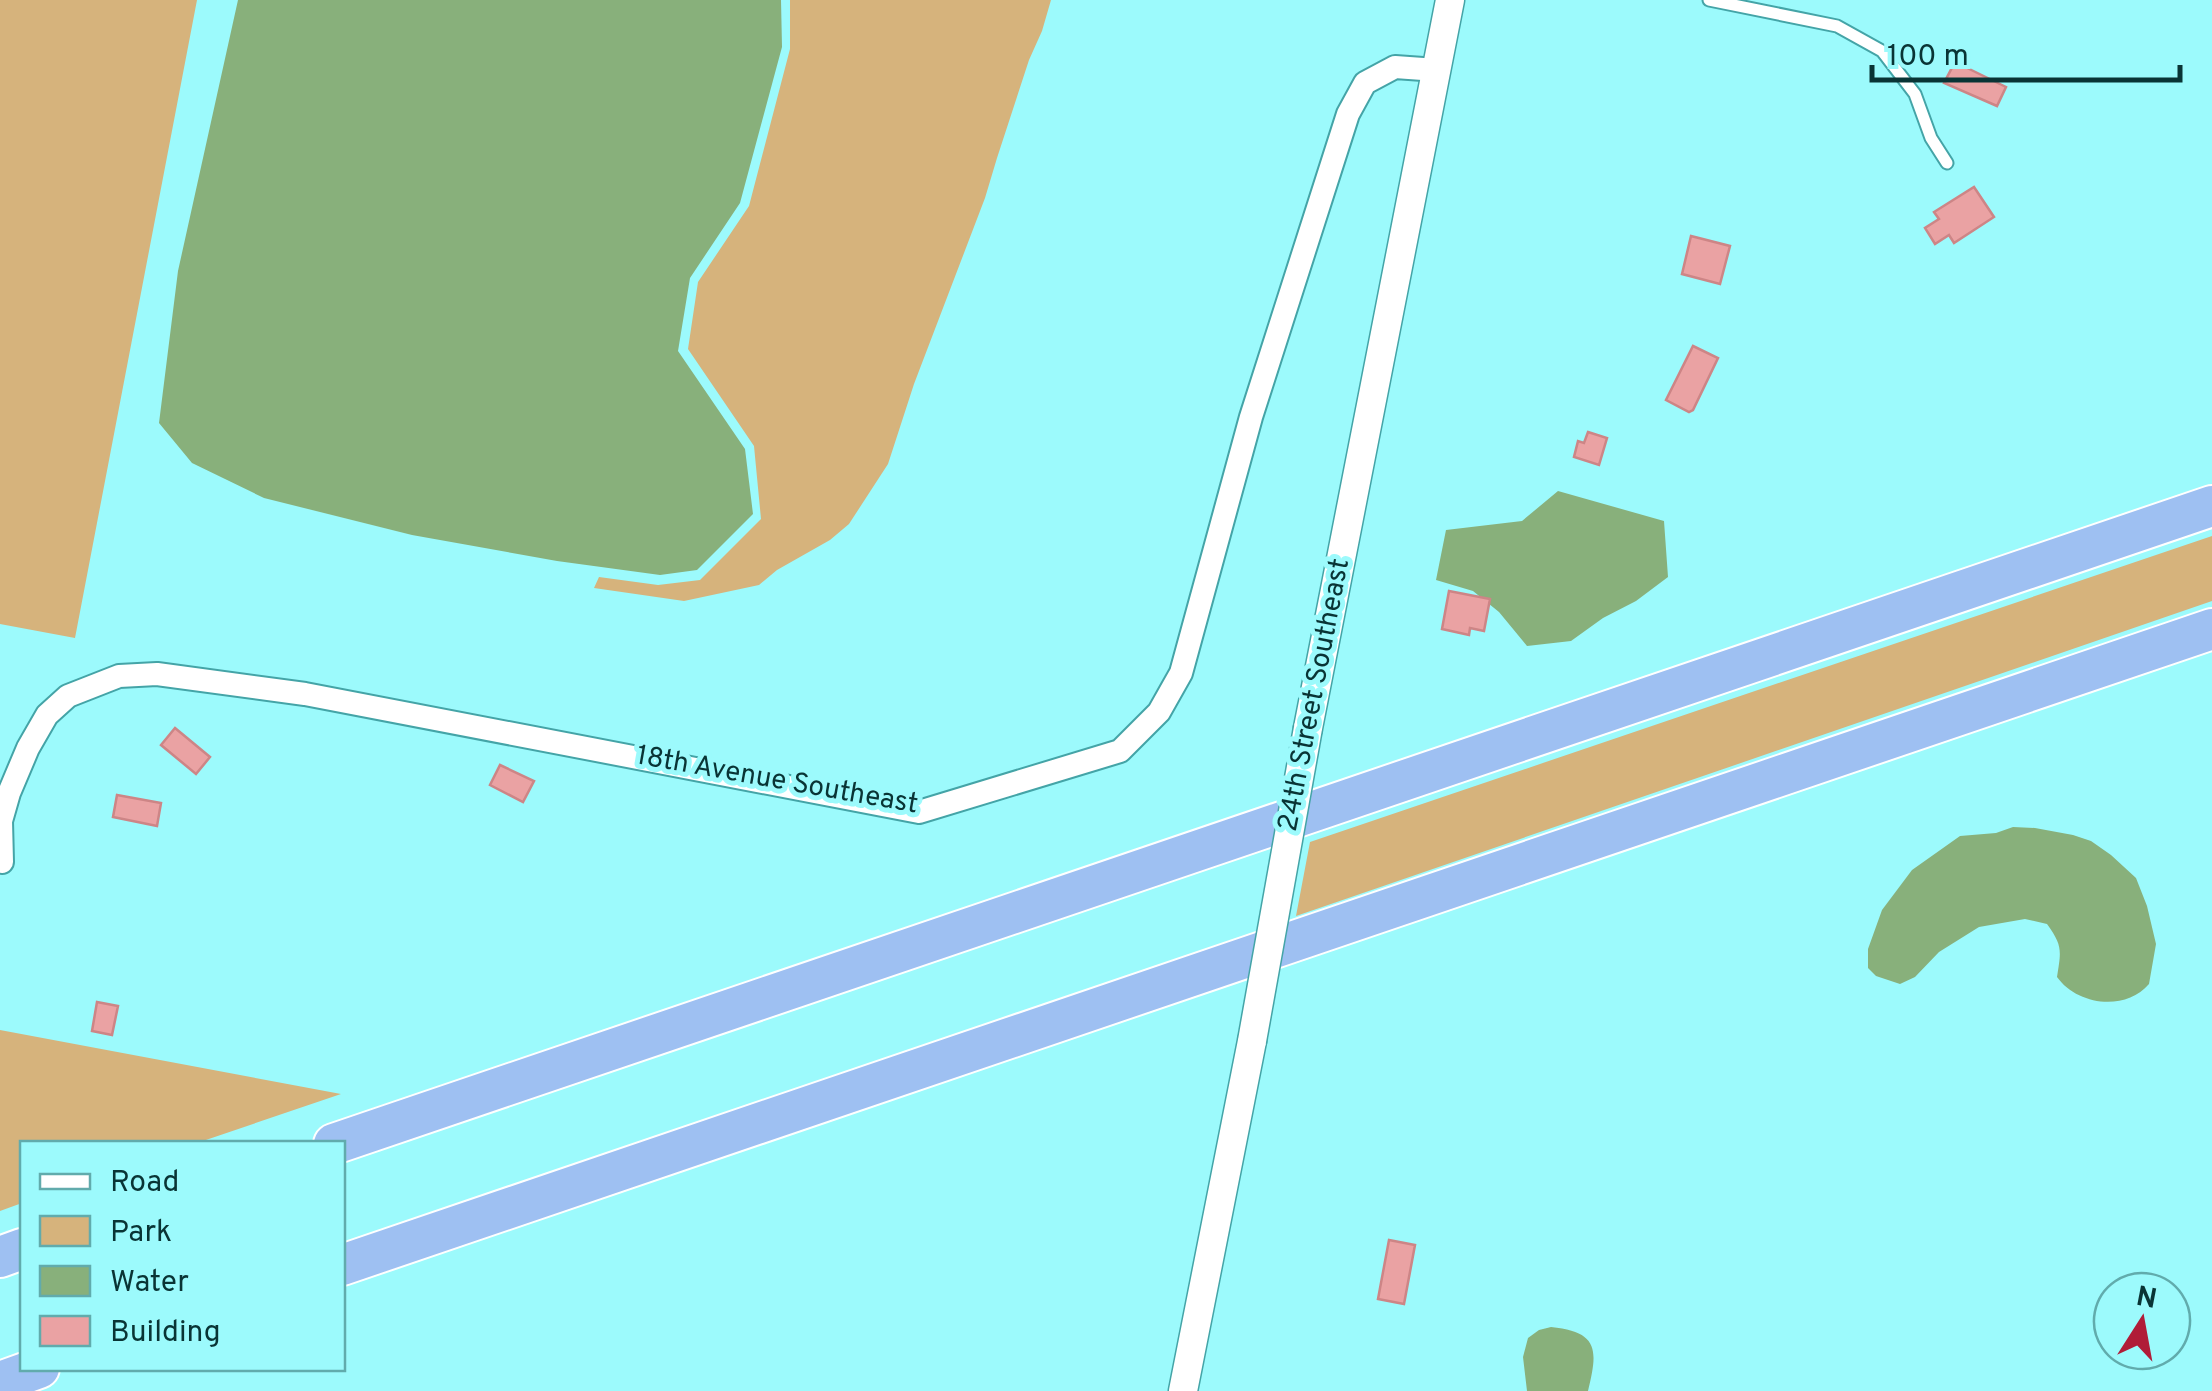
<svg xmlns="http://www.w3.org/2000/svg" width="2212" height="1391" viewBox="0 0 2212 1391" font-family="Overpass,sans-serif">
  <rect width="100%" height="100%" fill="#9cfafc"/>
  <path fill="#d6b37c" d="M0 0H197L75 638 0 624Z
    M790 0H1051L1042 31 1029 60 997 158 985 198 914 384 888 464 849 524 830 540 777 570 759 585 684 601 594 588 599 577 658 585 700 580 761 519 754 446 688 349 698 282 749 206 790 49Z
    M2212 536V601L1296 916 1310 842Z
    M0 1030 341 1094 197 1143 22 1144V1203L0 1211Z"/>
  <path fill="#88b07b" d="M238 0H781L782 47 740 203 690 278 678 351 745 449 753 514 697 570 660 575 557 561 412 535 264 498 192 463 159 423 178 271Z
    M1558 491 1664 521 1668 577 1636 601 1603 618 1571 641 1527 646 1499 612 1473 591 1436 580 1446 530 1522 521Z
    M2013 827 2035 828 2073 835 2091 841 2111 855 2136 878 2147 906 2156 944 2149 984C2125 1012 2077 1005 2057 977 2061 951 2063 946 2047 924L2025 919 1979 927 1939 952 1915 977 1900 984 1876 976 1868 968V949L1882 910 1912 870 1960 836 1996 833Z
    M1551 1327C1599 1332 1598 1350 1588 1391H1527L1523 1357 1528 1338 1539 1330Z"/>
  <path fill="#eaa2a3" stroke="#cd8586" stroke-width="2.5" d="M1955 62 2006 87 1997 106 1944 83Z
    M1974 187 1994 217 1954 243 1949 235 1935 244 1925 228 1939 219 1934 212Z
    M1691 236 1730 246 1720 284 1682 274Z
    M1693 346 1718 358 1693 410 1689 412 1666 400Z
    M1588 432 1607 438 1599 465 1574 457 1578 441 1584 443Z
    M1449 591 1490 599 1484 631 1470 628 1469 635 1442 629Z
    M175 728 210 757 196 774 161 745Z
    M500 765 534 781 523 802 490 785Z
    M117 795 161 803 157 826 113 817Z
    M97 1002 118 1006 112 1035 92 1031Z
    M1389 1240 1415 1245 1404 1304 1378 1299Z"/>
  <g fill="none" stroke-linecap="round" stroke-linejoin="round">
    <g stroke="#44a4a7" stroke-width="15">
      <path id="service" d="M1709 0 1837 26 1882 51 1915 94 1931 138 1947 163"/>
    </g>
    <g stroke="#44a4a7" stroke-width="26">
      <path id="minor" d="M2 862 1 821 9 793 28 748 47 715 68 696 119 676 157 674 305 694 919 812 1120 751 1159 712 1181 673 1251 417 1348 114 1365 83 1395 67 1437 70"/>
    </g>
    <g stroke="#44a4a7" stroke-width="31">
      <path id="tertiary" d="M1308 728 1450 0
        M1183 1391 1252 1041"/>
    </g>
    <g stroke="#fff" stroke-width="44">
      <path id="motorway" d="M334 1144 2212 506
        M0 1257 22 1249
        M342 1265 2212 629
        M0 1382 39 1368"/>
    </g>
    <use href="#service" stroke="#fff" stroke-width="11"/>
    <use href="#minor" stroke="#fff" stroke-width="22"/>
    <use href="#tertiary" stroke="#fff" stroke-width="28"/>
    <use href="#motorway" stroke="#9ec0f2" stroke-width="40"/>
    <g stroke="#44a4a7" stroke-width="31" stroke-linecap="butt">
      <path id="tertiary-bridge" d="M1252 1041 1308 728"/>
    </g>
    <use href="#tertiary-bridge" stroke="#fff" stroke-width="28"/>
  </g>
  <g text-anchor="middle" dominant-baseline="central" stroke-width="10" stroke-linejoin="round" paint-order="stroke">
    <g font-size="28" fill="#093435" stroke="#9cfafc">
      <text transform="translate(1315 695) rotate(-79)">24th Street Southeast</text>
      <text transform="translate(777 781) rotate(10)">18th Avenue Southeast</text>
    </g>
  </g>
  <rect x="20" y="1141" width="325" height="230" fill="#9cfafc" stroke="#61abac" stroke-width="2.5"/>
  <rect x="40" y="1174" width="50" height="15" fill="#ffffff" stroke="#61abac" stroke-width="2.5"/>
  <text x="110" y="1191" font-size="30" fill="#093435">Road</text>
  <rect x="40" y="1216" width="50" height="30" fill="#d6b37c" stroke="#61abac" stroke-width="2.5"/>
  <text x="110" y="1241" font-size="30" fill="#093435">Park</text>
  <rect x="40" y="1266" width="50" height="30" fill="#88b07b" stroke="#61abac" stroke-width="2.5"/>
  <text x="110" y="1291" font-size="30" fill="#093435">Water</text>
  <rect x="40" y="1316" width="50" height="30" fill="#eaa2a3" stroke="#61abac" stroke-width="2.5"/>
  <text x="110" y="1341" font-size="30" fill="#093435">Building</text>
  <g transform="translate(2142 1321) rotate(11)"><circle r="48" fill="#9cfafc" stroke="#61abac" stroke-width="2.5"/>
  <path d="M0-8L18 38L0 25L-18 38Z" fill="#b01c38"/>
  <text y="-15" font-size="28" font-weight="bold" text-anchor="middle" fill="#093435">N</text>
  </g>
  <path d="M1872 65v15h308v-15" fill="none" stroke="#093435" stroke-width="5"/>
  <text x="1887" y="65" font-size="30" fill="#093435" stroke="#9cfafc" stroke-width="8" paint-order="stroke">100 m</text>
</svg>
